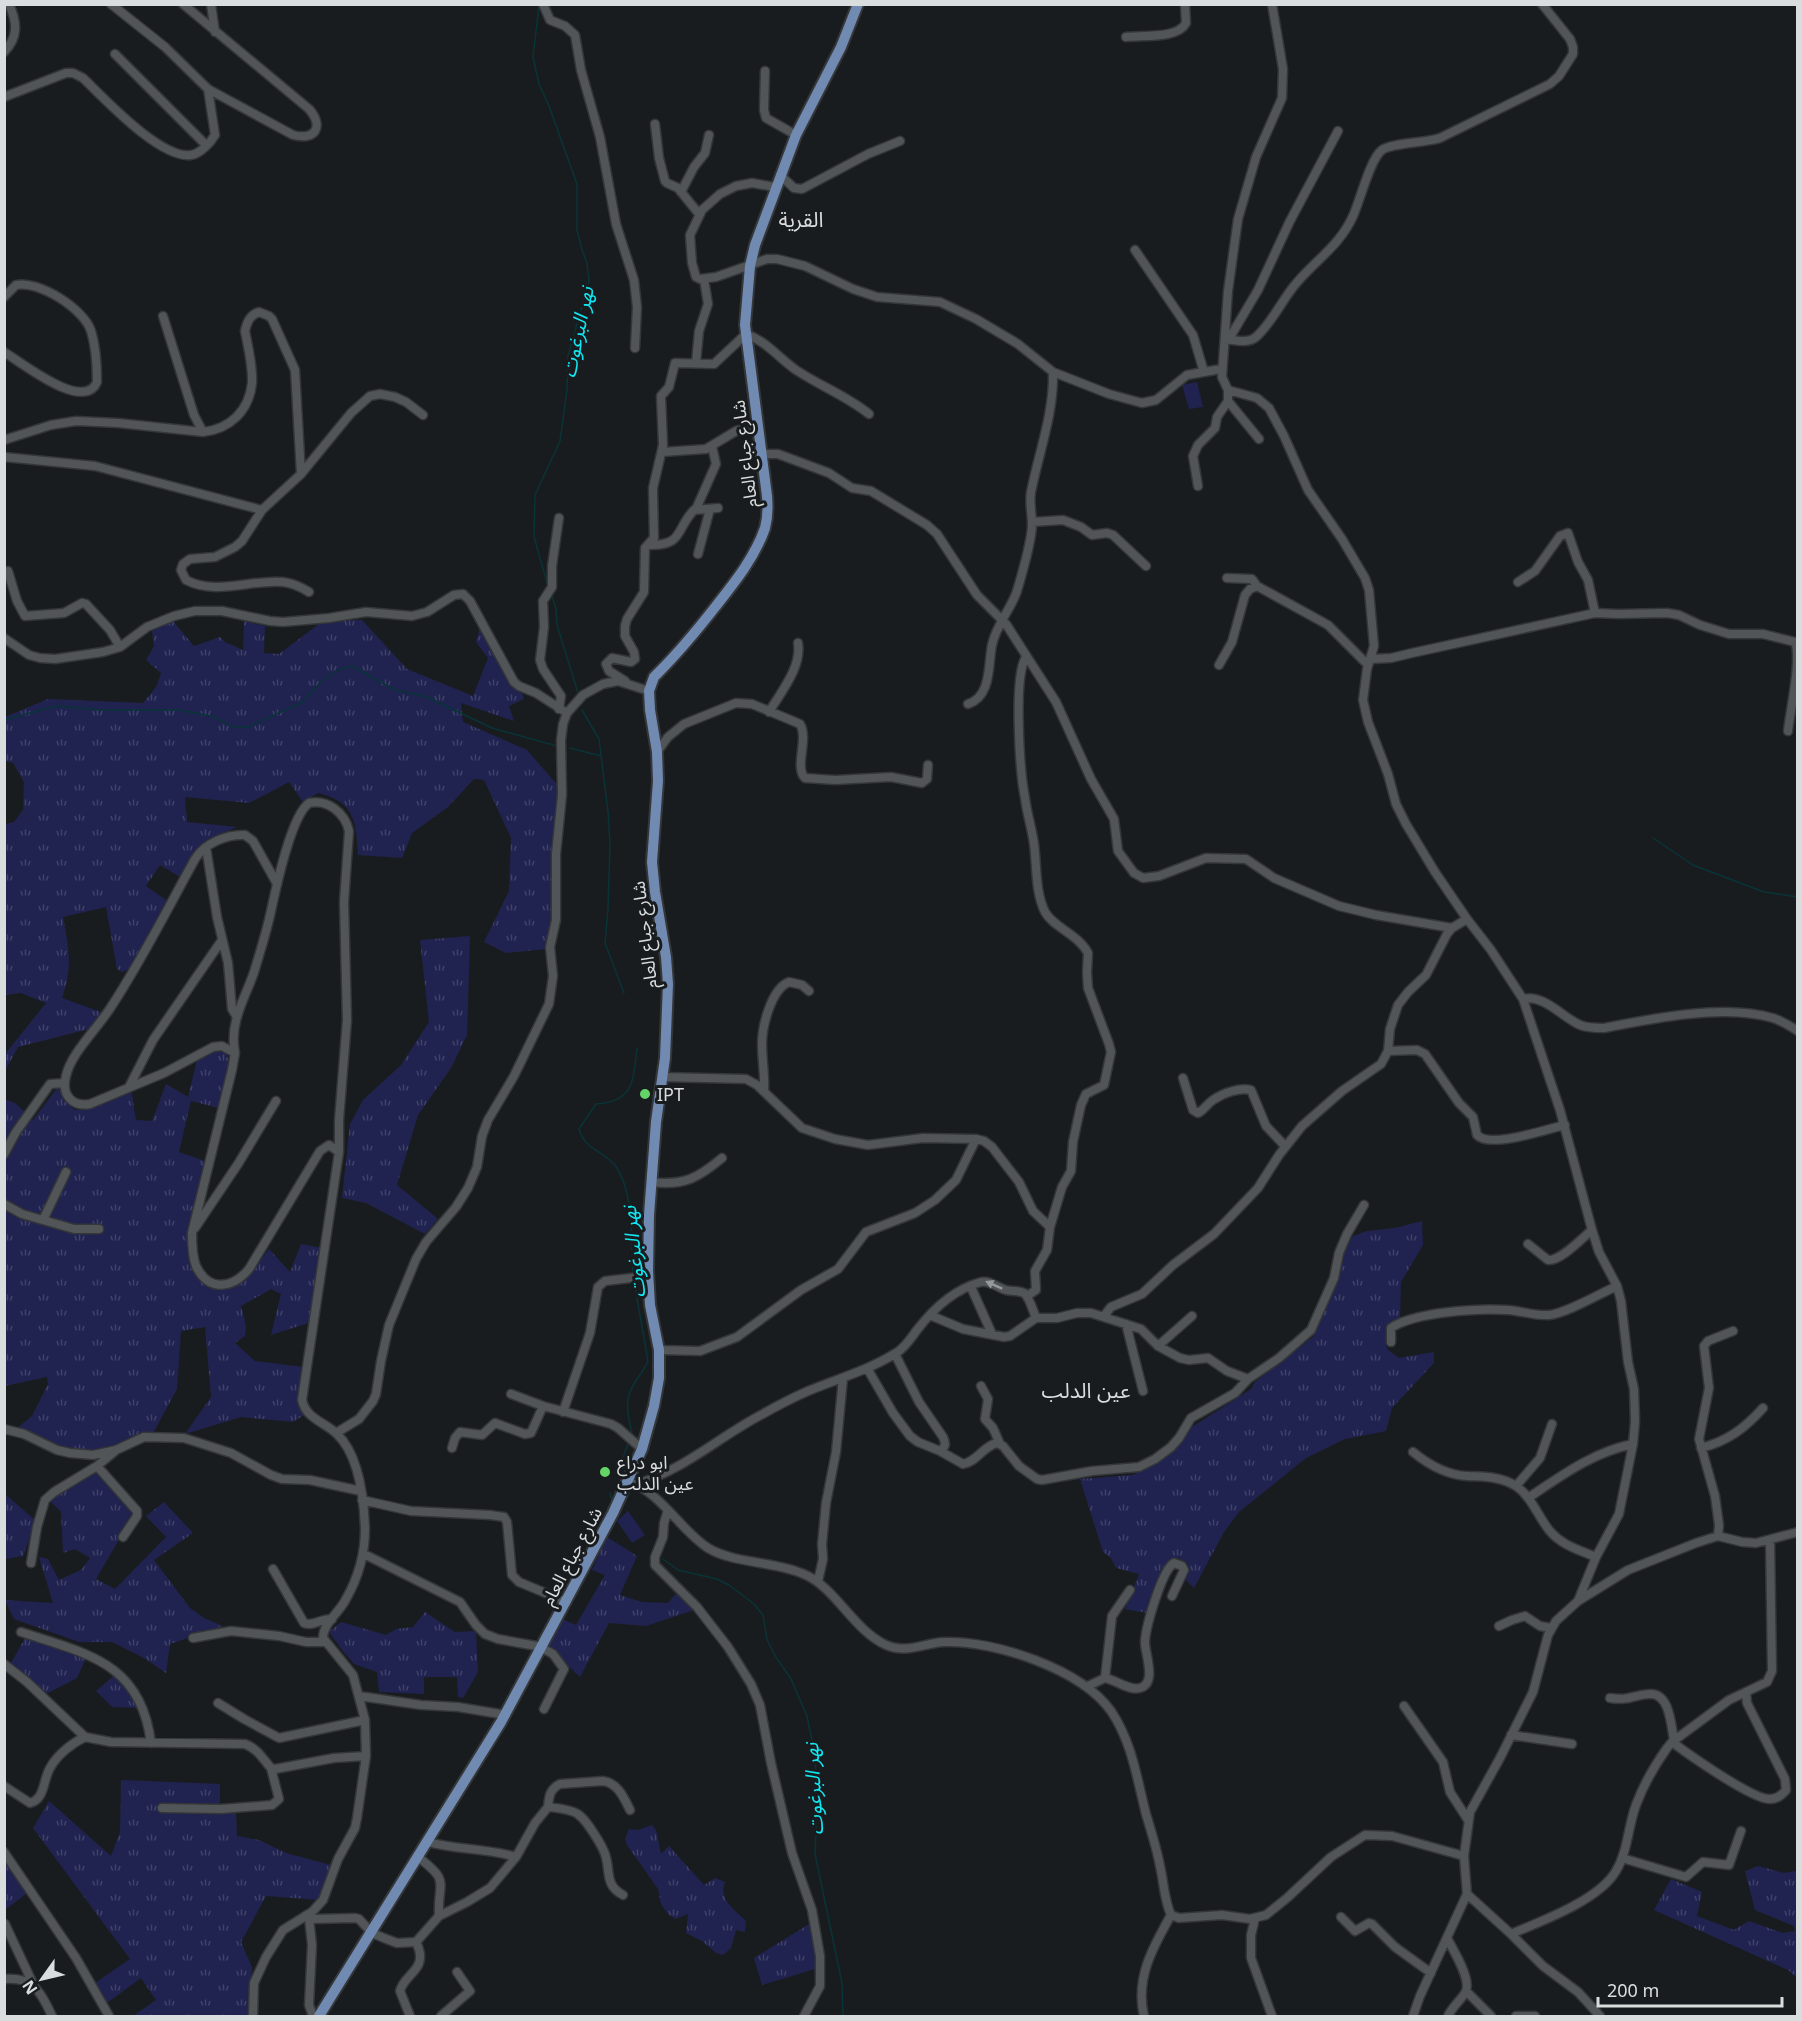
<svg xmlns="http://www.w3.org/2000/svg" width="1802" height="2021" viewBox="0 0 1802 2021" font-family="'Noto Sans','Noto Sans Arabic',sans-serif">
  <defs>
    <pattern id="grass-tufts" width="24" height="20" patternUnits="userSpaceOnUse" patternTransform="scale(1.5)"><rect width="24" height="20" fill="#202250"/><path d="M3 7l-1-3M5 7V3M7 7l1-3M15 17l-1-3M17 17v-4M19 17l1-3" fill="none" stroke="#404269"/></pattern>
  </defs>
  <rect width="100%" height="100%" fill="#191c1f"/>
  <path fill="url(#grass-tufts)" d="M172 620 194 646 220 637 225 642 243 650 244 621 265 626 264 653 279 654 323 621 362 620 407 669 473 696 488 658 476 642 480 628 521 690 524 699 509 706 514 721 461 703 463 722 527 750 560 788 552 847 554 895 553 924 547 949 506 953 484 942 509 891 511 838 484 780 474 779 448 807 412 833 402 858 358 855C356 821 355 802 318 793L303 802 289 782 249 803 185 797 187 822 237 827 209 839 200 847 182 878 160 865 146 886 169 902 129 969 122 972 117 969 106 907 63 917C69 950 73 966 62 998L101 1012 93 1028 18 1047 5 1071V1054L46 1003 21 993 5 995V824L14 822 23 810 24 782 13 763 5 761V717L48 699 143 703 156 687 161 673 146 660 154 646 152 631Z
    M470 936 467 1035 451 1068 418 1115 397 1185 438 1219 425 1234 366 1203 342 1198 350 1124 363 1100 401 1065 429 1022 420 940Z
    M220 1048C238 1057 223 1093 219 1108L191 1101 179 1152 205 1161C200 1185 191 1209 189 1233 188 1241 188 1257 191 1265 197 1280 215 1293 231 1288 244 1285 260 1260 269 1249L290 1272 301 1244 322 1248 312 1322 271 1335 281 1294 271 1289 241 1306 246 1326 245 1336 235 1343 255 1361 304 1367 300 1404 304 1415 293 1422 241 1417 185 1434 211 1397 205 1327 181 1331 177 1389 153 1433C133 1441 110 1453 89 1453 63 1452 39 1439 16 1429L32 1416 48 1384 47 1377 5 1386 4 1099 15 1103 33 1120 58 1087 62 1088 64 1100 75 1110 85 1109 131 1090 136 1120 152 1121 166 1084 188 1097 197 1060Z
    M1422 1221 1423 1245 1401 1282 1400 1317C1388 1326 1384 1334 1387 1349L1399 1358 1434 1352V1363L1392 1408 1386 1431 1345 1439 1306 1458 1239 1512 1224 1532 1194 1588 1184 1578 1188 1563 1178 1558 1172 1560 1166 1564 1147 1613 1125 1609 1139 1574 1116 1568 1111 1558 1103 1552 1080 1479 1132 1475 1153 1466 1176 1449 1189 1429 1251 1389 1255 1382 1313 1337 1334 1288 1345 1249 1353 1236 1367 1231 1395 1228Z
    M96 1470 134 1514 96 1579 115 1589 166 1537 146 1516 164 1502 193 1533 154 1560 190 1608 204 1618 223 1626 170 1644 166 1673 144 1658 112 1642H79L14 1619 5 1600 53 1603 39 1557 48 1559 59 1580 81 1570 90 1558 75 1549 63 1553 61 1512 49 1500Z
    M4 1493 36 1521 23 1556 5 1559Z
    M607 1537 637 1556 620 1595 642 1602 668 1603 678 1591 694 1610 646 1626 609 1623 580 1677 548 1646 562 1619 576 1625 605 1575 592 1570Z
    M425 1612 455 1632 476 1631 478 1672 463 1698 458 1697 457 1677H424V1694L379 1692 377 1672 354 1664 342 1650 329 1632 341 1622 386 1635 396 1629 413 1627Z
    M26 1636 86 1658 77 1678 46 1694 11 1663Z
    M116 1674 140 1708 112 1707 96 1691Z
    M121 1780 220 1784V1814L236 1812 237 1836 259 1840 286 1853 331 1865 320 1900 266 1896 241 1942 252 1967 249 2016H133L156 2000 141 1978 107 2003 95 1983 130 1959 33 1828 49 1801 111 1856 120 1832Z
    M652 1825 656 1830 661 1854 669 1846 704 1885 715 1878 725 1882C718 1899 734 1909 746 1921L745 1932 736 1930 731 1948 723 1955 716 1953 702 1941 686 1933 688 1914 675 1919 668 1914 661 1904 658 1889 627 1845 625 1839 629 1829 638 1830Z
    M4 1858 27 1893 5 1910H4Z
    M1758 1866 1784 1873 1796 1871 1797 1873V1978L1788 1970 1654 1910 1671 1879 1702 1892 1697 1916 1734 1930 1749 1921 1783 1933 1795 1931 1794 1926 1755 1910 1745 1871Z
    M811 1923 818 1968 762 1985 754 1958Z"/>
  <path fill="#202250" d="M1197 382 1203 407 1189 409 1182 385Z
    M628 1511 645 1535 632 1543 617 1521Z"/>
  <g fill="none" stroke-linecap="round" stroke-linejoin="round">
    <path stroke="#093437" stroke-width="1.5" d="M539 5 533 57 539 84 549 106 577 184V230L582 250 587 263 589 281 568 356 567 390 560 441 535 495 534 537 548 586
      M552 596 556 609 557 625 578 693
      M582 710 599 739 608 811 610 844 608 908 605 943 624 993
      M4 720 56 706 102 710H179L211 716 234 727H248L301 703 321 682 336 671 352 666 395 690 427 697 492 728 557 746
      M570 748 601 756
      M1653 838 1693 865 1764 892 1798 897
      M633 1273C630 1239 635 1198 617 1168 606 1151 585 1151 579 1129L596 1104C635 1102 633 1079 637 1048
      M632 1434C630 1422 625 1408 629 1395 632 1383 643 1373 648 1361L634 1281
      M622 1461 629 1441
      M610 1493 611 1498
      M663 1559 678 1570 717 1579 729 1585 754 1604 763 1615 767 1640 776 1657 791 1679 807 1716 815 1756 817 1807 815 1854 842 1983 843 2016"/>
    <g stroke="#343638" stroke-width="11">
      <path id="minor" d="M111 4 165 47 208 89 293 135C316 141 324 126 309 109L183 4
        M211 4 215 32
        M543 4 550 20 565 26 575 35 581 70 600 137 616 224 634 280 637 307 635 348
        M1272 4 1283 69 1282 98 1256 157 1238 219 1228 291 1222 377 1228 390 1257 398 1269 408 1284 436 1308 490 1342 539 1365 578 1369 590 1374 646 1367 669 1363 700 1368 722 1388 774 1396 804 1406 824 1435 872 1467 919 1491 950 1523 999 1560 1110 1592 1230 1599 1252 1617 1286 1621 1301 1628 1362 1634 1389 1635 1422 1633 1444 1619 1514 1596 1557 1578 1601
        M1126 37C1143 35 1178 39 1186 23L1185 4
        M4 52C19 37 17 22 9 4
        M115 54 206 145
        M765 71 764 110 766 118 796 135
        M4 97 66 73H73L83 78C104 98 160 159 191 155 200 154 211 142 215 135L208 89
        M655 124 659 158 665 181 667 183 678 188 699 214
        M780 175 794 188 802 189 868 154 900 141
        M775 187 752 183 736 186 720 194 702 210 690 235 692 263 696 277 700 279 716 277 767 259H777L805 266 853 289 877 297 940 302 976 319 1018 344 1053 372 1109 394 1142 403 1156 400 1187 375 1221 369
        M681 192 694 167 705 153 709 135
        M1135 250 1193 335 1204 372
        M4 297 16 285C39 280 84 309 91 331 96 347 97 365 97 382 84 413 21 362 4 352
        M163 316 194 415 203 432
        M1225 339C1234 340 1248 344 1256 337 1271 324 1281 302 1294 286 1314 261 1339 247 1353 216 1360 201 1370 159 1382 150 1391 143 1425 143 1440 138L1550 84 1559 76 1573 54V47L1570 39 1542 4
        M1229 339 1258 290 1290 221 1338 131
        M696 363 699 331 708 304 704 279
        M1228 401 1259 439
        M4 440 51 425 76 421 118 423 203 432C230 429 249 411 252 383 253 366 248 347 245 331 247 322 250 315 259 312L269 316 272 319 295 370 301 474
        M662 452 706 449 736 431 757 424
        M761 454H778L829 473 852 488 871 491 927 525 937 534 977 595 1006 624 1056 702 1091 779 1114 819 1118 851 1134 873 1143 878 1159 876 1206 858 1246 859 1274 878 1339 906 1376 915 1452 928
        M4 457 95 466 262 510
        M1198 486 1193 456 1198 445 1215 428 1217 417 1228 401V390
        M696 509 716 464 712 446
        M1032 522 1063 520 1081 527 1092 535 1107 533 1113 535 1146 566
        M648 545C684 546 675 530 694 510L718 508
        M698 554 710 509
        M8 571 17 601 25 616 64 613 82 603 86 604 110 630 120 647
        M1227 578 1252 579 1257 586
        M1518 582 1535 571 1560 536 1568 533 1578 562 1588 580 1595 613
        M309 592C301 587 293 583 283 582 252 579 216 596 186 580L181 570 183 564 190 559 215 557 235 547 242 541 262 510 301 474 351 413 370 396 380 394 395 397 406 402 423 415
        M4 638 29 655 40 658 55 659 103 652 120 647 147 627 174 616 195 611H222L270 621 283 622 329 618 366 612 412 616 427 612 454 595 463 594 470 601 514 682 519 686 536 693 567 713
        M1026 657C1013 677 1020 773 1025 798 1027 814 1032 829 1034 844 1037 866 1035 892 1045 912 1053 927 1078 934 1088 953L1087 973 1088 988 1109 1044 1111 1052 1104 1085 1086 1094 1081 1105 1073 1142 1071 1171 1062 1187 1050 1227 1047 1250 1035 1271 1036 1290 1027 1296
        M1371 659 1391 658 1412 653 1595 613 1618 614 1667 613 1679 615 1700 625 1729 634H1763L1795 642C1802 659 1790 711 1788 731
        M1219 665 1232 642 1245 595 1250 589 1257 586 1328 625 1368 665
        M625 681 609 671 606 664 612 658 631 662 635 659 634 652 625 636V626L627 619 644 592 645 548 654 538 653 488 663 445 661 396 669 387 675 363 714 364 746 334C766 341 779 358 796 370 820 386 847 396 869 414
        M968 704C992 696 988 664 992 645 996 625 1011 609 1017 591 1022 574 1032 541 1032 524 1032 513 1029 503 1031 492 1039 452 1054 413 1053 372
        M559 709 561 696 543 669 540 660 544 627 543 601 552 587V566L559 518
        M769 712C781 692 802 667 798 643
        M657 752 668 737 684 724 736 703 752 704 800 724C809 739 794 767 805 778L835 780 891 777 922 783 927 779 928 765
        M206 847 217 917 228 963 232 1009 237 1017
        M1523 999C1544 994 1562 1017 1580 1025 1587 1028 1596 1028 1604 1028 1654 1018 1723 1004 1773 1018 1782 1021 1790 1026 1798 1031
        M1388 1051 1417 1050 1425 1054 1459 1103 1473 1117 1477 1135C1490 1149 1547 1129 1565 1125
        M235 1053C233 1042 233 1032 236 1021 240 1003 250 986 255 969 261 949 267 930 271 911 276 888 291 816 309 803 328 799 345 813 349 831L344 902 347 1020 339 1120V1152
        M662 1077 746 1079 757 1085 802 1128 835 1139 868 1145 923 1138 976 1139
        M1183 1078 1193 1110 1198 1113C1204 1110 1207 1104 1213 1100 1223 1093 1240 1087 1251 1090L1266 1126 1285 1146
        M129 1087 153 1040 222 940
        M764 1091C765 1075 762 1060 762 1044 762 1027 771 989 789 982L802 985 809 991
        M4 1154 16 1132 50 1084 65 1083
        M652 1182C684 1186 698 1178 722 1158
        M4 1204 22 1214 74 1229H99
        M43 1220 66 1172
        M195 1228 238 1164 276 1101
        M1528 1244 1548 1260C1561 1261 1582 1238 1592 1230
        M971 1287 992 1334
        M1104 1316 1111 1307 1142 1294 1173 1265 1214 1234 1258 1188 1279 1155 1302 1126 1342 1091 1381 1064 1388 1051 1390 1029 1398 1005 1408 992 1426 975 1447 934 1452 928 1467 919
        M1126 1324 1143 1391
        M1391 1342V1328C1414 1312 1479 1308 1508 1310 1521 1311 1535 1316 1549 1315 1567 1313 1599 1294 1617 1286
        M1158 1346 1192 1316
        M659 1350 700 1351 737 1337 801 1290 838 1269 866 1232 915 1213 935 1200 956 1180 976 1139 984 1141 992 1147 1019 1182 1033 1211 1050 1227
        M895 1354 919 1402 943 1437C946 1444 946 1446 940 1451
        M867 1368 893 1413 910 1436 918 1442 940 1451 963 1464C977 1462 983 1446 997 1443L1003 1446 1019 1466 1037 1479 1042 1480 1092 1471 1139 1467 1155 1459 1171 1447 1179 1438 1191 1418 1235 1393 1248 1379 1227 1371 1208 1358 1189 1360 1180 1358 1158 1346 1141 1329 1091 1313H1077L1057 1318H1036L1010 1336 1004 1337 963 1329 932 1316
        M1248 1379 1279 1358 1311 1330 1334 1278 1339 1253 1347 1234 1364 1205
        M981 1386 988 1399 985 1419 993 1428 1000 1444
        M511 1394 543 1406 611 1424 618 1428 642 1449
        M563 1412 590 1333 598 1287 605 1281 648 1276
        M4 1429 24 1434 57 1450 70 1453 93 1455 116 1450 144 1437 184 1438 231 1453 271 1475 282 1479 310 1480 361 1491
        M336 1433 359 1419 373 1401 376 1394 381 1361 389 1325 416 1259 426 1242 456 1207 468 1188 477 1167 482 1136 488 1120 514 1076 549 1004 553 976 550 947 556 920V854L562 795 561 740 563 724 567 713 583 695 603 684 618 681 649 691
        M452 1448 455 1438 460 1432 482 1435 495 1423 525 1434 531 1433 543 1406
        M1701 1448C1728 1441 1745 1428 1763 1408
        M1413 1452C1429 1465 1446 1475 1467 1476 1484 1477 1500 1476 1516 1486 1531 1496 1538 1516 1549 1530 1561 1545 1579 1550 1596 1557
        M97 1466 137 1511V1516L123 1537
        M628 1482C659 1490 681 1531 708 1548 734 1564 778 1561 808 1576 837 1591 854 1630 886 1645 906 1654 924 1643 944 1642 994 1640 1081 1669 1111 1711 1132 1742 1137 1779 1146 1814 1151 1831 1157 1849 1160 1866 1164 1883 1164 1900 1171 1915L1179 1918 1222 1915 1250 1919 1266 1915 1287 1898 1331 1857 1365 1835 1392 1836 1464 1856
        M637 1484C683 1470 718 1438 759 1416 775 1407 792 1398 808 1391 837 1379 869 1370 896 1353 905 1348 911 1338 917 1330 933 1309 955 1289 981 1282 990 1280 998 1288 1006 1290 1012 1292 1019 1290 1024 1293 1030 1298 1033 1311 1036 1318
        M1516 1486 1540 1458 1552 1424
        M1528 1498C1561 1476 1593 1452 1633 1444
        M362 1500 411 1511 490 1515 504 1517 507 1522 512 1575 519 1582 567 1602
        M668 1510 664 1523 663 1537 655 1557V1565L697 1607 728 1647 751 1684 760 1705 771 1763 792 1853 812 1910 820 1956V1986L804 2016
        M1718 1536 1719 1525 1715 1496 1699 1439 1709 1388 1704 1346 1708 1341 1733 1331
        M364 1554 460 1602 476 1625 485 1634 498 1639 542 1647
        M31 1563 37 1527 45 1500 54 1492 97 1466 114 1452
        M273 1569 304 1623C313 1627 322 1618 332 1619
        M818 1581 823 1559 822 1544 826 1503 836 1452 843 1378
        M1499 1626 1512 1620 1525 1616 1540 1626 1551 1628
        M21 1632C87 1654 141 1662 151 1743
        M193 1638 231 1631 279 1636 306 1642H325
        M542 1648 553 1654 564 1669 544 1709
        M4 1664 27 1682 85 1737
        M1105 1678 1112 1616 1130 1590
        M1088 1686 1105 1678C1116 1680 1129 1691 1140 1688 1158 1683 1144 1652 1145 1641 1146 1626 1162 1570 1174 1563L1182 1566 1184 1570 1172 1596
        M359 1696 421 1705 458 1707 506 1715
        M1610 1698C1629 1701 1633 1695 1649 1694 1670 1692 1671 1726 1674 1740
        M218 1703 244 1719 279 1738 365 1720
        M1404 1706 1443 1762 1450 1792 1468 1820
        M1511 1735 1572 1744
        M1672 1742C1688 1754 1753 1800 1770 1799 1777 1799 1782 1795 1786 1790L1785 1779 1747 1703 1746 1692
        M4 1786 30 1803C45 1799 43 1780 50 1768 57 1755 72 1743 85 1737L111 1742 245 1744C258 1749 262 1758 271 1768L275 1769 334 1758 366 1756
        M548 1807C549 1796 550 1789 560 1784L603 1781C618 1783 624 1798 630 1810
        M162 1808 221 1809 272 1805 279 1799 271 1768
        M428 1842C457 1850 487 1848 516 1857
        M4 1852 76 1958 109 2016
        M418 1857C452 1883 437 1881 439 1916
        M1622 1858 1686 1877 1703 1862 1729 1865 1741 1831
        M1467 1894 1511 1934 1543 1966 1578 1992 1600 2016
        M305 1916 312 1919 355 1918 359 1919 372 1933 384 1938 397 1943 416 1942C430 1970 404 1973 400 1991L410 2016
        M1341 1917 1355 1931 1369 1923 1372 1924 1395 1947 1431 1973
        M309 1918 312 1945 309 2005 313 2016
        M1255 1919 1251 1935V1958L1272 2016
        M5 1924 34 1986
        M1511 1934C1542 1921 1599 1900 1616 1871 1628 1851 1628 1826 1636 1805 1643 1786 1655 1765 1667 1748L1672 1742 1729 1700 1767 1682 1772 1671 1770 1540
        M1447 1938C1453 1950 1473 1981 1465 1993 1460 2001 1452 2007 1448 2016
        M416 1942 439 1916 467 1902 490 1888 516 1857 535 1823 548 1807C556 1808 572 1809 579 1815 587 1821 602 1845 605 1854 611 1871 604 1885 623 1895
        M4 1979C33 1976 41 1992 52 2016
        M1466 1991 1491 2016
        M253 2016 254 1983 266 1957 283 1930 312 1912 323 1900 338 1859 355 1828 357 1818 366 1756 365 1720 353 1675 323 1638C323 1623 340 1612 346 1599 358 1578 365 1554 365 1529 364 1500 359 1455 337 1434 325 1422 306 1419 302 1400L339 1152 329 1145 320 1151 249 1269C233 1288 209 1293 196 1266 192 1256 192 1244 192 1233L232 1070 235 1053 222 1046 213 1047 164 1073 90 1104C72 1107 61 1095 66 1076 71 1053 98 1028 111 1007 142 960 168 908 195 859 205 843 227 834 245 835L253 841 276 882
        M441 2016 470 1991 457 1972
        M1144 2016C1135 1978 1153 1947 1171 1915
        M1413 2016 1420 1996 1467 1894 1464 1856 1470 1812 1500 1758 1533 1692 1548 1635 1556 1621 1578 1601 1628 1570 1696 1543 1718 1536 1742 1542 1756 1543 1798 1532
        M1516 2016H1535"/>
    </g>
    <g stroke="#343638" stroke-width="14">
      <path id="major" d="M319 2016 501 1722 613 1513 642 1449 654 1406 659 1378V1350L650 1305 648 1271 649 1215 656 1122 665 1058 668 984 666 957 655 892 652 862 658 781 657 752 650 710 649 691 654 677 659 672C680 651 698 629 716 606 735 582 755 557 765 528 768 517 768 507 767 496L745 325 750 266 755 245 796 135 841 47 858 4"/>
    </g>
    <use href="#minor" stroke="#515558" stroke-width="8"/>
    <use href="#major" stroke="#708ab2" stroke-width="10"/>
  </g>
  <defs><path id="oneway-solid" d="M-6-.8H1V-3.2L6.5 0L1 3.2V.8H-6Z" transform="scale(1.5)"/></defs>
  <use fill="#96999b" href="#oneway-solid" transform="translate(994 1285) rotate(-156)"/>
  <g fill="#65d467" stroke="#191c1f" stroke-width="2">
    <circle cx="645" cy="1094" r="6"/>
    <circle cx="605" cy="1472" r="6"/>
  </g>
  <g text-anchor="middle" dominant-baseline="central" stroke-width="6" stroke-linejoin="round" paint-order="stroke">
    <g font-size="18" fill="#daddde" stroke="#191c1f">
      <text transform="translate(744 454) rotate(-97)">شارع جباع العام</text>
      <text transform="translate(644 935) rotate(-97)">شارع جباع العام</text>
      <text transform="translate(571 1556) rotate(-62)">شارع جباع العام</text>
    </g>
    <g font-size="18" fill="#daddde" stroke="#191c1f" text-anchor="start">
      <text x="657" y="1094">IPT</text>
      <text x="617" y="1462">ابو دراع<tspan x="617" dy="21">عين الدلب</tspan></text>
    </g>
    <g font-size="20" font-style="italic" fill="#11e7f2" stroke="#191c1f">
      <text transform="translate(577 332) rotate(-78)">نهر البرغوت</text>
      <text transform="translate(633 1252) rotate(-96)">نهر البرغوت</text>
      <text transform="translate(813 1789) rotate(-93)">نهر البرغوت</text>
    </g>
    <g font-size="21" fill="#daddde" stroke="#191c1f">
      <text x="801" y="219">القرية</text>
      <text x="1086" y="1390">عين الدلب</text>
    </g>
  </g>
  <rect width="1802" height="2021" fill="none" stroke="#daddde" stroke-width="12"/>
  <g transform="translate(42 1979) rotate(236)" stroke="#191c1f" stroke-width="4.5" paint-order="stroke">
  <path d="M0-4.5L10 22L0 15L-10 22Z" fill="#daddde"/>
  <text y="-9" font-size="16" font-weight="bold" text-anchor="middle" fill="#daddde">N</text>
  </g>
  <path d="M1598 1997v9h184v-9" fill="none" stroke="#daddde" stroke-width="3"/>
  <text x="1607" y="1997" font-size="18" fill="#daddde" stroke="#191c1f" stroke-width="4.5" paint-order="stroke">200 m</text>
</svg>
